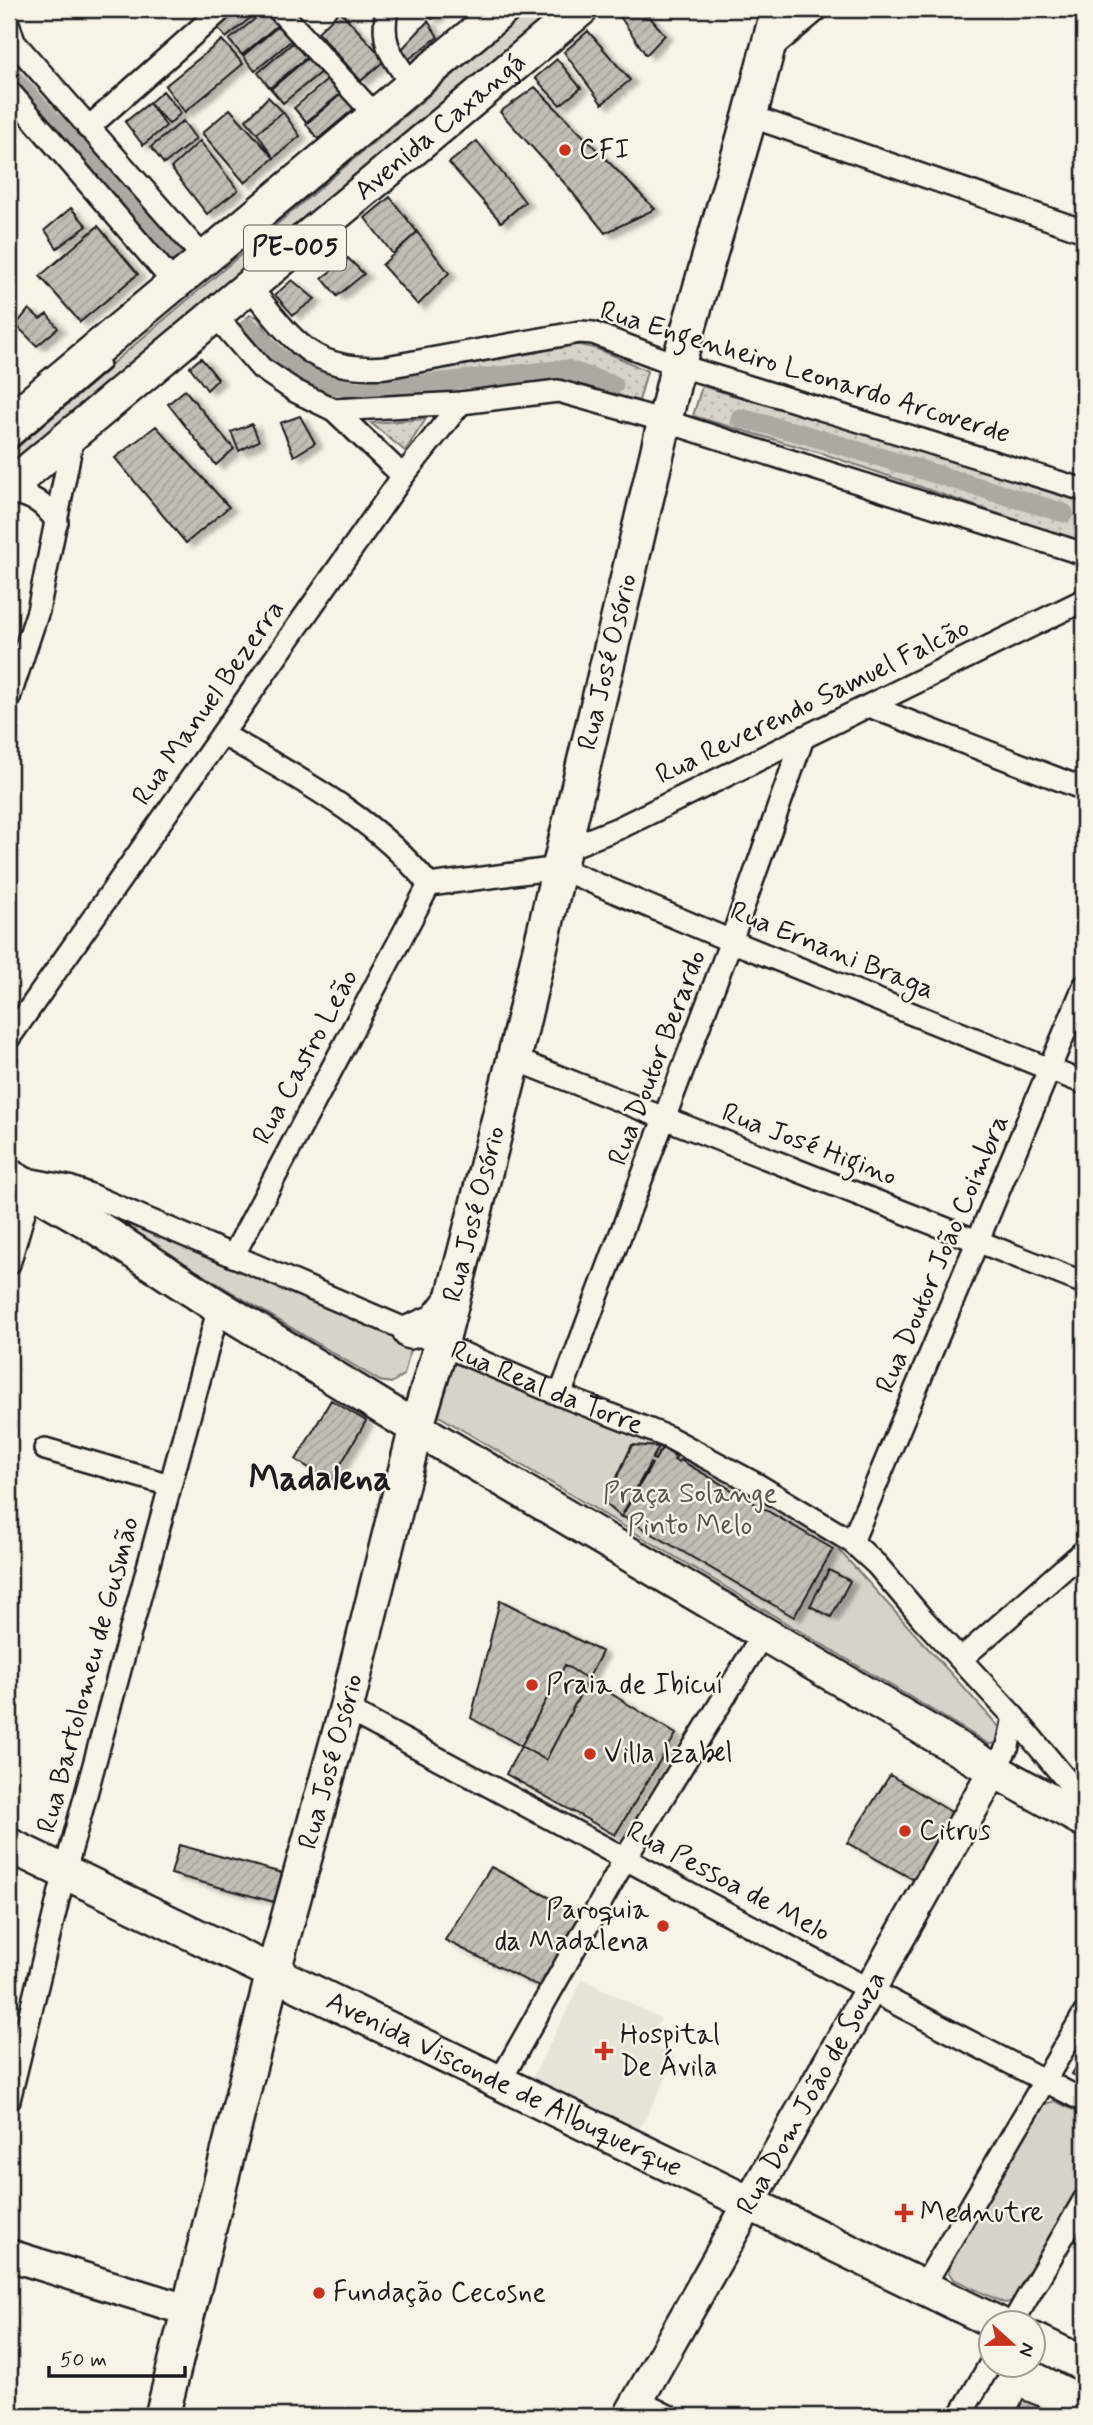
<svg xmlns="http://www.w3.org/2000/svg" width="1093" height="2425" viewBox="0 0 1093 2425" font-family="Mynerve,sans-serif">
  <defs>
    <pattern id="grass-dots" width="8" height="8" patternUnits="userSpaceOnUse" patternTransform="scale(1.75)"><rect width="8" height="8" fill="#d7d3cb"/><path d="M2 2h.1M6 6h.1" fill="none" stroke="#b8b5ae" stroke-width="1.8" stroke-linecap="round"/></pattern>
    <pattern id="building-hatch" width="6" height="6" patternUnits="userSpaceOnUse" patternTransform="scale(1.75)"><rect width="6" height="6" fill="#c0beb5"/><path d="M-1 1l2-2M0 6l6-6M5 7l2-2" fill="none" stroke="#a4a39b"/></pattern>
    <filter id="shadow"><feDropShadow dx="7" dy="4" stdDeviation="2" flood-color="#0004"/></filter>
  </defs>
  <rect width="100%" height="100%" fill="#f7f3e8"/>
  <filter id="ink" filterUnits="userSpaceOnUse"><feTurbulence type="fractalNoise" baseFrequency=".0143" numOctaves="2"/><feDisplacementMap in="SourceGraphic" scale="14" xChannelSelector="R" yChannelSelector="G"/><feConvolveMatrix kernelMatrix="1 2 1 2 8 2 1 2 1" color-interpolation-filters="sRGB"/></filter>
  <g filter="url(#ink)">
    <path fill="#e6e3d9" d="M583 1979 661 2019 648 2043 676 2058 637 2135 531 2080Z"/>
    <path fill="url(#grass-dots)" stroke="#7a7874" stroke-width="2" d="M250 315 258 317C299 394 375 380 447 366 480 360 513 353 546 346 559 346 573 343 585 346 606 350 627 362 647 371L639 401 550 378 353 396 318 391 298 382 280 370 238 326Z
      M702 386 1010 477 1084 501V543L824 454 693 416Z
      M426 419 405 451 371 423Z"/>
    <path fill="#d7d3cb" stroke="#7a7874" stroke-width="2" d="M531 9H558L9 470V451Z
      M9 44 193 255 179 265 9 61Z
      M58 1188 401 1339 410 1350 404 1375 391 1383 380 1381Z
      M457 1362 704 1464 830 1540 1002 1730 999 1743 989 1744 439 1416 451 1364Z
      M1055 2101 1084 2115V2182L1018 2295 1010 2302 1004 2303 953 2279 949 2273V2263L1042 2105Z"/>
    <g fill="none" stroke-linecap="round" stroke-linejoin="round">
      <path stroke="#aca9a2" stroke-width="19" d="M9 74 178 257
        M249 327 280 358 321 381 356 391 566 369 614 385
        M740 418 800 433 1064 513"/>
    </g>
    <path fill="url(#building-hatch)" stroke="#1c1c1c" stroke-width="2" filter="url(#shadow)" d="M231 9H261L226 38 214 23Z
      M267 9H269L280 23 242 55 229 40Z
      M422 9H447L432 19Z
      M615 9H643L665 35 646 55Z
      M340 11 385 60 361 81 318 32Z
      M428 21 438 37 409 59 401 50Z
      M282 23 294 38 255 71 243 56Z
      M588 31 630 80 602 104 564 52Z
      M222 40 243 64 185 112 165 86Z
      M296 40 308 56 270 88 258 73Z
      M310 56 322 71 283 103 271 89Z
      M557 59 581 88 560 105 535 78Z
      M333 75 344 91 306 122 294 108Z
      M535 87 655 209 605 233 568 187 500 112Z
      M163 91 181 113 169 124 149 103Z
      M345 91 356 107 318 139 306 124Z
      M268 97 283 112 257 133 246 120Z
      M149 103 166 126 143 145 125 122Z
      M230 109 274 158 245 183 202 133Z
      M283 112 300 136 274 158 257 133Z
      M183 121 196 139 164 164 151 147Z
      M200 141 238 190 207 214 171 168Z
      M477 141 525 202 501 222 449 163Z
      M390 197 417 232 393 254 365 218Z
      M71 208 87 226 57 248 45 230Z
      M98 226 138 274 80 322 40 276Z
      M417 232 449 273 418 305 382 265Z
      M348 258 364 274 337 296 322 278Z
      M292 280 315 299 293 315 275 295Z
      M29 309 40 319 47 314 58 328 37 346 16 325Z
      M201 358 218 379 207 390 190 367Z
      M185 390 234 449 216 465 168 404Z
      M300 416 315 443 294 456 280 423Z
      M252 424 259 441 239 451 231 432Z
      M156 426 229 507 186 543 115 458Z
      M331 1400 366 1421 331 1481 296 1460Z
      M632 1445 659 1447 652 1459 655 1460 662 1448 676 1457 674 1460 679 1462 680 1460 833 1549 794 1617 622 1516 652 1464 650 1463 621 1517 605 1503Z
      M829 1570 850 1581 831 1617 810 1606Z
      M500 1600 602 1652 546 1760 471 1718Z
      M565 1665 676 1734 615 1835 506 1774Z
      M890 1775 963 1819 925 1886 847 1843Z
      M179 1845 282 1873 274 1902 171 1874Z
      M491 1867 581 1914 539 1987 445 1940Z
      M1084 2053V2080L1072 2074Z
      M1023 2400 1049 2411 1046 2416H1015Z"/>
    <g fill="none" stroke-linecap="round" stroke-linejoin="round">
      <g stroke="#1c1c1c" stroke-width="16">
        <path id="lane" d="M9 445 104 364
          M1083 1178H1084"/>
      </g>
      <g stroke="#1c1c1c" stroke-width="26">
        <g id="street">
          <path d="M278 9 375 115"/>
          <path d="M387 9C380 45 392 56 412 85"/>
          <path d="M9 26 14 42 204 258"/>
          <path d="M768 51 818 9"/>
          <path d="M9 91 174 283"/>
          <path d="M750 116 1084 231"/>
          <path d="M88 128 222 9"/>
          <path d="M249 286C293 339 310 373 386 367L580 332 593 333 678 365 1084 490"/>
          <path d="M215 315 261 368 295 391 334 410 461 403 558 391 665 421 1084 554"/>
          <path d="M334 410 403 476"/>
          <path d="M9 492C32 495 44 503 57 522"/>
          <path d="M9 698 38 611 74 432"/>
          <path d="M869 706 1084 789"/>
          <path d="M222 734C296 777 375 817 429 885"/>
          <path d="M563 850 619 828 1084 600"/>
          <path d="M429 885 559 868 731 941 1084 1083"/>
          <path d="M9 1038 403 476 461 403"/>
          <path d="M514 1059 1084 1283"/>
          <path id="s1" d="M32 1180 69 1187 88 1194 560 1395 668 1437 756 1484 852 1542 877 1565 922 1618 1014 1717 1084 1801"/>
          <path d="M233 1256 429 885"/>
          <path d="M9 1264 31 1188"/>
          <path d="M560 1395 731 941 803 738"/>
          <path d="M45 1449 170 1485"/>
          <path d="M852 1542 1084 986"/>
          <path d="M961 1659 1084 1551"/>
          <path d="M346 1709 870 1990 1084 2101"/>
          <path d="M994 1770 1008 1746 1014 1717"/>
          <path d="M500 2081 625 1859 763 1634"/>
          <path d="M9 2100 65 1871 219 1307"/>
          <path d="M923 2287 1084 2014"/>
          <path d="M1012 2324 1084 2200"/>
          <path d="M638 2401 668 2416"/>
          <path d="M960 2416 992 2361"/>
        </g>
      </g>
      <g stroke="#1c1c1c" stroke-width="35">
        <g id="secondary">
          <path d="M9 2255 187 2310"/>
          <path id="s2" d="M629 2416 994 1770"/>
        </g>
      </g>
      <g stroke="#1c1c1c" stroke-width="38">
        <g id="primary">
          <path d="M9 422 503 9"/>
          <path id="s3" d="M9 487 581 9"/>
          <path d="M9 1176 90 1223 211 1302 416 1428 994 1770 1084 1820"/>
          <path d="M410 1332 436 1321 452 1300"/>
          <path id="s4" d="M9 1845 999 2324"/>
          <path d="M1034 2340 1084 2364"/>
          <path id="s5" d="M162 2416 273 1973 346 1709 416 1428 441 1345 514 1059 678 365 750 116 778 9"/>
        </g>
      </g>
      <use href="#lane" stroke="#f7f3e8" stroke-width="10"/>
      <use href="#street" stroke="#f7f3e8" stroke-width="21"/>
      <use href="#secondary" stroke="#f7f3e8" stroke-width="30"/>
      <use href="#primary" stroke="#f7f3e8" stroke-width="33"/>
    </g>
  </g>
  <g fill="#c8321e" stroke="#f7f3e8" stroke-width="2.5">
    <circle cx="565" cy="150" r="7"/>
    <circle cx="532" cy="1685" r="7"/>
    <circle cx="590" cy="1754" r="7"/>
    <circle cx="905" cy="1831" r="7"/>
    <circle cx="663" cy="1926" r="7"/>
    <path d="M600.5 2040.5h7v7h7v7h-7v7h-7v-7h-7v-7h7z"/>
    <path d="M900.5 2202.5h7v7h7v7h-7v7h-7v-7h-7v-7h7z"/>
    <circle cx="319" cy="2293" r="7"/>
  </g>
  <g text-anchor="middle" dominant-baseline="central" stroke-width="5" stroke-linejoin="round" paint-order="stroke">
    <rect fill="#f7f3e8" stroke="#5e5c59" stroke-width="2" x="244" y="225.5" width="102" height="45" rx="5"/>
    <g font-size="26" font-weight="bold" fill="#1c1c1c">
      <text x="295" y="248">PE-005</text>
    </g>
    <g font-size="28" fill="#1c1c1c" stroke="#f7f3e8">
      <text stroke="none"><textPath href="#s3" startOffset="562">Avenida Caxangá</textPath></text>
      <text transform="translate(805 373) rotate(17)">Rua Engenheiro Leonardo Arcoverde</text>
      <text stroke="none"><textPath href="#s5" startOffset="1810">Rua José Osório</textPath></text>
      <text transform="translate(813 702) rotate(-26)">Rua Reverendo Samuel Falcão</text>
      <text transform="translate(209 703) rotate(-55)">Rua Manuel Bezerra</text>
      <text transform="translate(832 951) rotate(22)">Rua Ernani Braga</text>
      <text transform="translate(306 1057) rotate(-62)">Rua Castro Leão</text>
      <text transform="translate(658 1058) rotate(-69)">Rua Doutor Berardo</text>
      <text transform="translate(809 1145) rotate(21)">Rua José Higino</text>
      <text stroke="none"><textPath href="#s5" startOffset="1242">Rua José Osório</textPath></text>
      <text transform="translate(943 1254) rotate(-67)">Rua Doutor João Coimbra</text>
      <text stroke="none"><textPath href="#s1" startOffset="556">Rua Real da Torre</textPath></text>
      <text transform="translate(89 1675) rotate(-75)">Rua Bartolomeu de Gusmão</text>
      <text stroke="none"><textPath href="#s5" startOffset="676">Rua José Osório</textPath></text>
      <text transform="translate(728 1882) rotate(28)">Rua Pessoa de Melo</text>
      <text stroke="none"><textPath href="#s4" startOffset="550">Avenida Visconde de Albuquerque</textPath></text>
      <text stroke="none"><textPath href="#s2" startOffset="371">Rua Dom João de Souza</textPath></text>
    </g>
    <g font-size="28" fill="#1c1c1c" stroke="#f7f3e8" text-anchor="start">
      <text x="579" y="150">CFI</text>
      <text x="546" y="1685">Praia de Ibicuí</text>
      <text x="604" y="1754">Villa Izabel</text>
      <text x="919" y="1831">Citrus</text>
      <text x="649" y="1910" text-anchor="end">Paroquia<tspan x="649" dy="32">da Madalena</tspan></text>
      <text x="620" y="2035">Hospital<tspan x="620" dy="32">De Ávila</tspan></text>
      <text x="920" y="2213">Mednutre</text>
      <text x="333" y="2293">Fundação Cecosne</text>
    </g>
    <g font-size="28" fill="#545351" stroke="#f7f3e8">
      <text x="690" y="1494">Praça Solange<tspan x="690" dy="32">Pinto Melo</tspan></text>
    </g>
    <g font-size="35" font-weight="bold" fill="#1c1c1c" stroke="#f7f3e8">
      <text x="320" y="1479">Madalena</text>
    </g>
  </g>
  <rect width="1093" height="2425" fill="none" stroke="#f7f3e8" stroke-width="35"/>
  <rect x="18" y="18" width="1058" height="2390" fill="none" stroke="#1c1c1c" stroke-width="2.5" filter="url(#ink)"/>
  <g transform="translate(1012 2344) rotate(111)"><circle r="33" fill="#f7f3e8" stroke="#9f9d96" stroke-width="2"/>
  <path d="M0-5L12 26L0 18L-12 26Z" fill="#c8321e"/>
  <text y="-10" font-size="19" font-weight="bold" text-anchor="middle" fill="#1c1c1c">N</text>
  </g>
  <path d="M49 2366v10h136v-10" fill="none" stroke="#1c1c1c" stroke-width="3.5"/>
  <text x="60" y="2366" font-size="21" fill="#1c1c1c" stroke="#f7f3e8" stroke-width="5" paint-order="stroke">50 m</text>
</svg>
